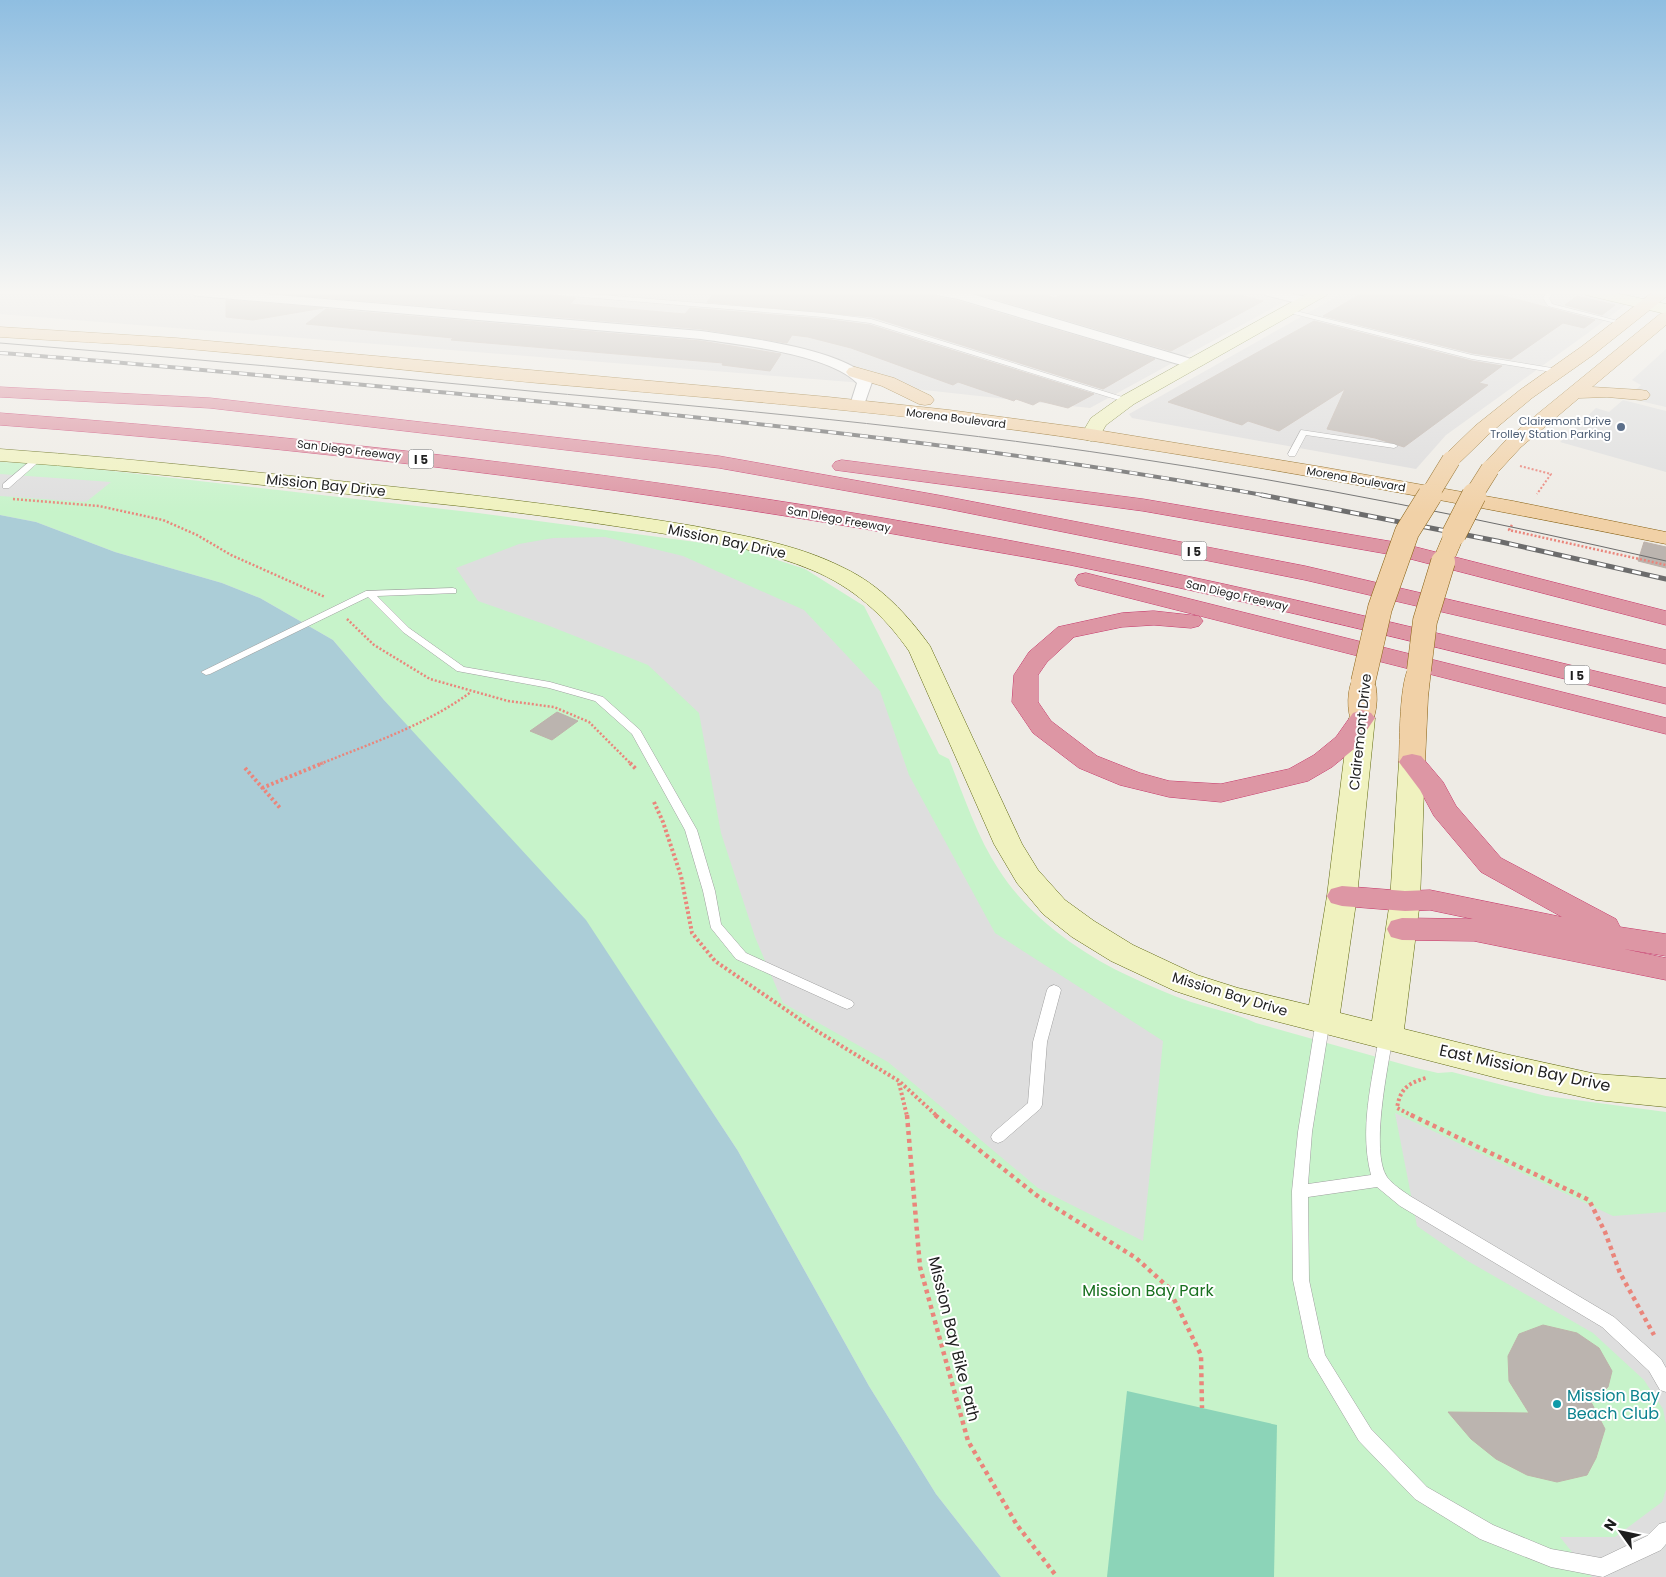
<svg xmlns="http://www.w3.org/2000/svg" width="1666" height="1577" viewBox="0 0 1666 1577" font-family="Poppins,sans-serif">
  <rect width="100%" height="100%" fill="#eeebe5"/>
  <path fill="#dcdbdb" d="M0 292H1302L1090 408 851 382 0 314Z
    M1345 292H1642L1592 330 1446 435 1416 469 1132 418 1129 414Z"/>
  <path fill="#c7f3ca" d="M0 462 51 464 478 513 741 548 805 569 864 606 939 754 949 759C964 796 977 837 999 870 1029 917 1081 954 1131 977 1150 986 1171 995 1191 1002 1213 1009 1235 1013 1256 1023L1416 1068 1438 1073 1452 1072 1546 1096 1666 1112V1577H1001L936 1494 869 1386 738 1151 635 995 333 640 260 598 222 583 115 552 36 522 0 515Z"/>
  <path fill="#8cd4b8" d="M1127 1391 1277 1425 1274 1577H1107Z"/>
  <path fill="#dedede" d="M1666 349V407L1627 398 1641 385 1632 380Z
    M1623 400 1666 411V472L1560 442 1596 408 1609 412Z
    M0 474 111 482 86 502 0 496Z
    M605 537 683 556 804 610 880 691 909 775 995 933 1163 1041 1143 1241 1038 1188 888 1062 783 1003 755 937 721 833 699 713 648 665 547 625 478 601 456 568 519 544 553 538Z
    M1395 1113 1613 1216 1666 1212V1424L1663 1409 1644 1380 1593 1333 1466 1260 1417 1226Z
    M1666 1490V1577H1592L1560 1537H1615L1662 1502Z"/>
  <path fill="#abcdd7" d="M0 515 36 522 115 552 222 583 260 598 333 640 384 700 586 920 738 1151 869 1386 936 1494 1001 1577H0Z"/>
  <path fill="#bbb4af" stroke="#beb2aa" d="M260 292H520L576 298 570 304 685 314 690 308 823 319 870 325 1094 394 1068 408 1040 401 1033 405 1016 399 1014 401 958 382 953 385 851 348 808 337 792 335 787 343 701 329Z
    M715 292H934L937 297 958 301 1155 359 1103 389 872 317 707 302Z
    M971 292H1033L1055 298 1068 292H1228L1263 301 1171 351Z
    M1364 292H1489L1595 320 1584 328 1563 323 1511 359 1472 353 1323 316Z
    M1577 296 1615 305 1602 315 1565 305Z
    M226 300 323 308 253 320 226 317Z
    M326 309 701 341 781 354 770 371 722 365 723 363 451 340 453 338 306 324Z
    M1314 321 1472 361 1502 366 1479 383 1488 385 1404 447 1375 438 1327 429 1345 389 1279 431 1248 421 1242 425 1168 402Z
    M1644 542 1666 547V568L1638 561Z
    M557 712 578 721 552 740 530 731Z
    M1543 1325 1577 1333 1599 1348 1612 1371 1608 1387 1591 1402 1605 1429 1596 1458 1587 1475 1557 1482 1527 1475 1496 1459 1471 1439 1448 1412 1529 1413 1509 1381 1508 1356 1519 1334Z"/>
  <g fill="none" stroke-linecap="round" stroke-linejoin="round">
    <g stroke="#9f9f9f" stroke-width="1">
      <path id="lane" d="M543 292H566L823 313 871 319 1132 400 1125 402 870 323 823 317 546 294Z
        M1548 292H1554L1549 298 1552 304 1626 323 1623 325 1548 306 1543 298Z
        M1288 309 1472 355 1558 369 1562 371 1558 373 1472 359 1286 312 1285 311Z
        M1301 430 1394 444 1398 446 1394 448 1306 435 1295 456H1289L1288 454Z
        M36 456 43 458 9 488H3V484Z
        M453 588 456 589V593L377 596 409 628 464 667 550 682 603 697 640 730 697 830 715 891 721 924 746 953 852 1001 854 1004 852 1007 847 1009 842 1007 736 959 711 928 703 891 685 830 632 734 595 701 549 688 457 671 403 632 368 597 210 674 206 675 201 672 366 591Z
        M1054 985 1059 987 1061 990 1047 1042 1042 1105 1040 1109 1003 1141 998 1143 993 1141 991 1137 993 1133 1028 1103 1033 1042 1047 990 1049 987Z
        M1323 1015 1328 1016 1330 1020 1312 1132 1308 1184 1371 1175C1359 1129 1372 1082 1379 1036L1381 1032 1386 1031 1391 1032 1393 1036C1388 1066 1370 1152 1387 1177 1392 1184 1403 1191 1410 1196L1614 1317 1661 1359 1666 1368V1392L1660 1390 1649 1371 1602 1327 1400 1206 1377 1187 1308 1197 1309 1280 1325 1355 1371 1429 1427 1487 1493 1525 1551 1549 1601 1558 1647 1536 1659 1524 1666 1522V1544L1661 1550 1603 1577 1551 1567 1480 1539 1415 1499 1359 1441 1309 1357 1293 1280 1292 1191 1298 1132 1316 1020 1318 1016Z"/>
    </g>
    <g stroke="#9f9f9f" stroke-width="2">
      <path id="street" d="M193 292H241L701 331C741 337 849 349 872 382L864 405 862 408H852L850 405 857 383C829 354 741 345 701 339L199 296 194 295Z
        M936 292H965L1198 361 1200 364 1198 367H1188L958 299 937 295Z
        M1264 292H1284L1310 298 1311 301 1305 305 1265 295Z"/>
    </g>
    <g stroke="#606911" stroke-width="1">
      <path id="secondary" d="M1310 292H1329L1327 295 1134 404 1106 425 1098 439 1091 441 1084 439 1081 435 1091 418 1122 396Z
        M1584 292H1611L1666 304V314L1586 295Z
        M0 449C154 460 308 478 462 494 539 503 617 513 694 526 745 536 797 544 844 568 880 585 907 614 930 646L1022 844 1038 870 1065 900 1094 921 1133 945 1197 975 1238 988 1309 1005 1327 896 1349 718 1353 713 1362 710 1371 713 1375 718 1357 896 1340 1013 1372 1021 1390 901 1399 762 1403 756 1412 754 1421 756 1425 762 1420 901 1404 1029 1505 1054 1596 1074 1666 1079V1107L1596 1100 1505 1080 1236 1011 1175 991 1111 961 1072 937 1043 914 1017 883 994 844 909 651C884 615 853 587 812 570 769 552 723 544 678 536 606 524 533 514 460 506 307 490 154 472 0 461Z"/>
    </g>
    <g stroke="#875f11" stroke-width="1">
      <path id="primary" d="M1653 292H1666V297L1593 355 1532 398 1489 434 1458 464 1451 466 1444 464 1441 460 1444 456 1475 426 1520 390 1581 347Z
        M1666 312V325L1592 387 1641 390 1647 391 1650 395 1647 399 1641 400 1607 397 1579 398 1521 447 1497 473 1490 475 1483 473 1480 469 1483 465 1507 439 1660 314Z
        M0 327 176 338 828 397 949 410 1091 429 1322 467 1513 501 1666 532V544C1476 506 1285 470 1093 441 909 413 724 399 538 383 418 372 298 358 177 348 118 343 59 341 0 337Z
        M855 367 894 378 931 396 934 400 931 404 925 405 919 404 882 386 849 376 846 372 849 368Z
        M1454 528 1462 529 1465 534 1451 567 1443 569 1435 567 1432 562 1446 529Z
        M1419 663 1428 665 1431 670 1428 697 1425 762 1421 768 1412 770 1403 768 1399 762C1400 739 1399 682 1410 665Z
        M1363 675 1372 677C1379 686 1378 714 1371 723L1362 726 1353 723C1346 714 1347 686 1354 677Z"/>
    </g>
    <g stroke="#c6386a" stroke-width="1">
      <path id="highway" d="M0 387 210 398 719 456 943 496 1305 566 1666 650V664L1305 580 943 508 719 468 210 408 0 397Z
        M0 413C359 440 716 483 1070 552 1270 591 1468 641 1666 688V704C1468 655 1270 605 1070 565 1011 554 953 545 894 534 598 483 300 447 0 425Z
        M842 460 1143 499 1400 543 1666 611V625L1399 556 1143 511 835 470 832 466 835 462Z
        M1086 573 1666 718V734L1078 585 1075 580 1078 575Z
        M1154 611 1199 616 1203 621 1199 626 1191 628 1154 625 1122 627 1074 637 1047 662 1038 675V702L1051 721 1097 756 1140 773 1169 781 1221 784 1289 769 1314 755 1336 737 1353 713 1362 710 1371 713 1375 718 1354 749 1332 767 1308 781 1221 802 1169 797 1120 785 1079 768 1033 733 1012 702 1014 675 1029 652 1058 627 1122 613Z
        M1412 754 1421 756 1443 782 1456 806 1501 858 1616 919 1620 927 1666 934V956L1624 949 1666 958V980L1474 941 1402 940 1391 937 1387 929 1391 921 1402 918 1473 919 1430 910 1405 911 1342 906 1331 903 1327 896 1331 889 1342 886 1405 891 1430 890 1562 917 1481 872 1434 816 1420 790 1399 762 1403 756Z"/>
    </g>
    <path stroke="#ea857b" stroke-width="2" stroke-dasharray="2 2" stroke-linecap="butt" d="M1520 466 1551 474 1537 494"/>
    <path stroke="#ea857b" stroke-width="2.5" stroke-dasharray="2 2" stroke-linecap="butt" d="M13 499 99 506 163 520 197 535 231 555 325 597
      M1512 525 1509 530 1666 565
      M347 619 374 645 430 679 508 701 554 707 589 722 631 764
      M320 764C372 743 426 725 471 692"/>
    <path stroke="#ea857b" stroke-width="4" stroke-dasharray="2.5 2.5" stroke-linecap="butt" d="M630 763 637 770
      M245 768 281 809
      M262 788 323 763
      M654 802 663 822 681 876 692 933 715 961 817 1031 899 1081 937 1116
      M899 1083 907 1116
      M1413 1116 1397 1108C1400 1089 1408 1083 1426 1078"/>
    <path stroke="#ea857b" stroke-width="4.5" stroke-dasharray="4 4" stroke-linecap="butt" d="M907 1115 920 1267 968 1441 1017 1525 1057 1577
      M935 1115 1040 1198 1136 1258 1168 1287 1201 1355 1202 1408
      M1411 1115 1589 1200 1605 1232 1620 1273 1654 1335"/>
    <use href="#lane" fill="#fff" fill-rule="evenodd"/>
    <use href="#street" fill="#fff" fill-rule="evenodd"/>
    <use href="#secondary" fill="#f0f2bf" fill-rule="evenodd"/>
    <use href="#primary" fill="#f1d1a7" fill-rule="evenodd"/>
    <use href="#highway" fill="#dd96a4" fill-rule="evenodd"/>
    <path stroke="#6c6c6c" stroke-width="1" d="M0 343C177 357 354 374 530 391 730 409 929 427 1127 457 1308 484 1487 520 1666 561"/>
    <g stroke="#6c6c6c" stroke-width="4">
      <path id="rail-far1" d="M0 353C164 365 328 382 492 397 752 422 1012 449 1268 496"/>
    </g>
    <g stroke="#6c6c6c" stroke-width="5">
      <path id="rail" d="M1262 495 1497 541 1666 579"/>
    </g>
    <use href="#rail-far1" stroke="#fff" stroke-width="2.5" stroke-dasharray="8" stroke-linecap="butt"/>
    <use href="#rail" stroke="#fff" stroke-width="3" stroke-dasharray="9" stroke-linecap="butt"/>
    <g stroke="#875f11" stroke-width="19" stroke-linecap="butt">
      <path id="primary-bridge-far1" d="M1429 496 1451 460
        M1473 496 1490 469"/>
    </g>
    <g stroke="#875f11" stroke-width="25" stroke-linecap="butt">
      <path id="primary-bridge" d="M1454 534 1474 495
        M1419 670 1425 621 1443 562
        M1363 682 1380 608 1407 532 1430 495"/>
    </g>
    <use href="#primary-bridge-far1" stroke="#f1d1a7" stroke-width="18"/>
    <use href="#primary-bridge" stroke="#f1d1a7" stroke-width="24"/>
  </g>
  <linearGradient id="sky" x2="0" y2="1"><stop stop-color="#8fbee1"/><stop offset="0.57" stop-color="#f7f6f3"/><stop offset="1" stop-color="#f7f6f3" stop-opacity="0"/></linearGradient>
  <rect width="1666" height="513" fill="url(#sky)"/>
  <circle fill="#5c6f8a" stroke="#fff" stroke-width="2" cx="1621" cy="427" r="5"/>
  <circle fill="#0f9aa8" stroke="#fff" stroke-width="2" cx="1557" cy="1404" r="5"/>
  <g text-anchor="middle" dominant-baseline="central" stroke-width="4" stroke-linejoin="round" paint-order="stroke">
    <g font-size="11" fill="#1e1e1e" stroke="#fff">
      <text transform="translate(956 418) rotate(7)">Morena Boulevard</text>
      <text transform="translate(349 450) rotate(7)">San Diego Freeway</text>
      <text transform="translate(1356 479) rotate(10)">Morena Boulevard</text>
      <text transform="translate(839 519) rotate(10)">San Diego Freeway</text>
      <text transform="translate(1237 595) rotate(13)">San Diego Freeway</text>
    </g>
    <g font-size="11" fill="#4e5e75" stroke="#fff" text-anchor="end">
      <text x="1611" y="421">Clairemont Drive<tspan x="1611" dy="13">Trolley Station Parking</tspan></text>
    </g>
    <g fill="#fff" stroke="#626262" stroke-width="1">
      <rect x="408.5" y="449.5" width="25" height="19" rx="4"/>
      <rect x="1181.5" y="541.5" width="25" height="19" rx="4"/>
      <rect x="1564.5" y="665.5" width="25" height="19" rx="4"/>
    </g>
    <g font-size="12" font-weight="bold" fill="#1e1e1e">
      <text x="421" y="459">I 5</text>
      <text x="1194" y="551">I 5</text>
      <text x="1577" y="675">I 5</text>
    </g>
    <g font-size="14" fill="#1e1e1e" stroke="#fff">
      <text transform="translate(326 485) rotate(6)">Mission Bay Drive</text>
      <text transform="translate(727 541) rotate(12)">Mission Bay Drive</text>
      <text transform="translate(1360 732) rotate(-84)">Clairemont Drive</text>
      <text transform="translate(1230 994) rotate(17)">Mission Bay Drive</text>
    </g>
    <g font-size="16" fill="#1e1e1e" stroke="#fff">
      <text transform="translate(1525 1068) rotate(12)">East Mission Bay Drive</text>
      <text transform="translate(954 1339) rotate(76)">Mission Bay Bike Path</text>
    </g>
    <g font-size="16" fill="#18701f" stroke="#fff">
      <text x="1148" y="1290">Mission Bay Park</text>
    </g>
    <g font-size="16" fill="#0d838f" stroke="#fff" text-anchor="start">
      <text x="1567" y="1395">Mission Bay<tspan x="1567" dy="18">Beach Club</tspan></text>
    </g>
  </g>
  <g transform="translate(1621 1532) rotate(303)" stroke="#ffffff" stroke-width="4" paint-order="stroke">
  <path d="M0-4L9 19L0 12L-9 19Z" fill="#1e1e1e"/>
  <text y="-8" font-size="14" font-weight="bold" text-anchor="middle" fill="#1e1e1e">N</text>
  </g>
</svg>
